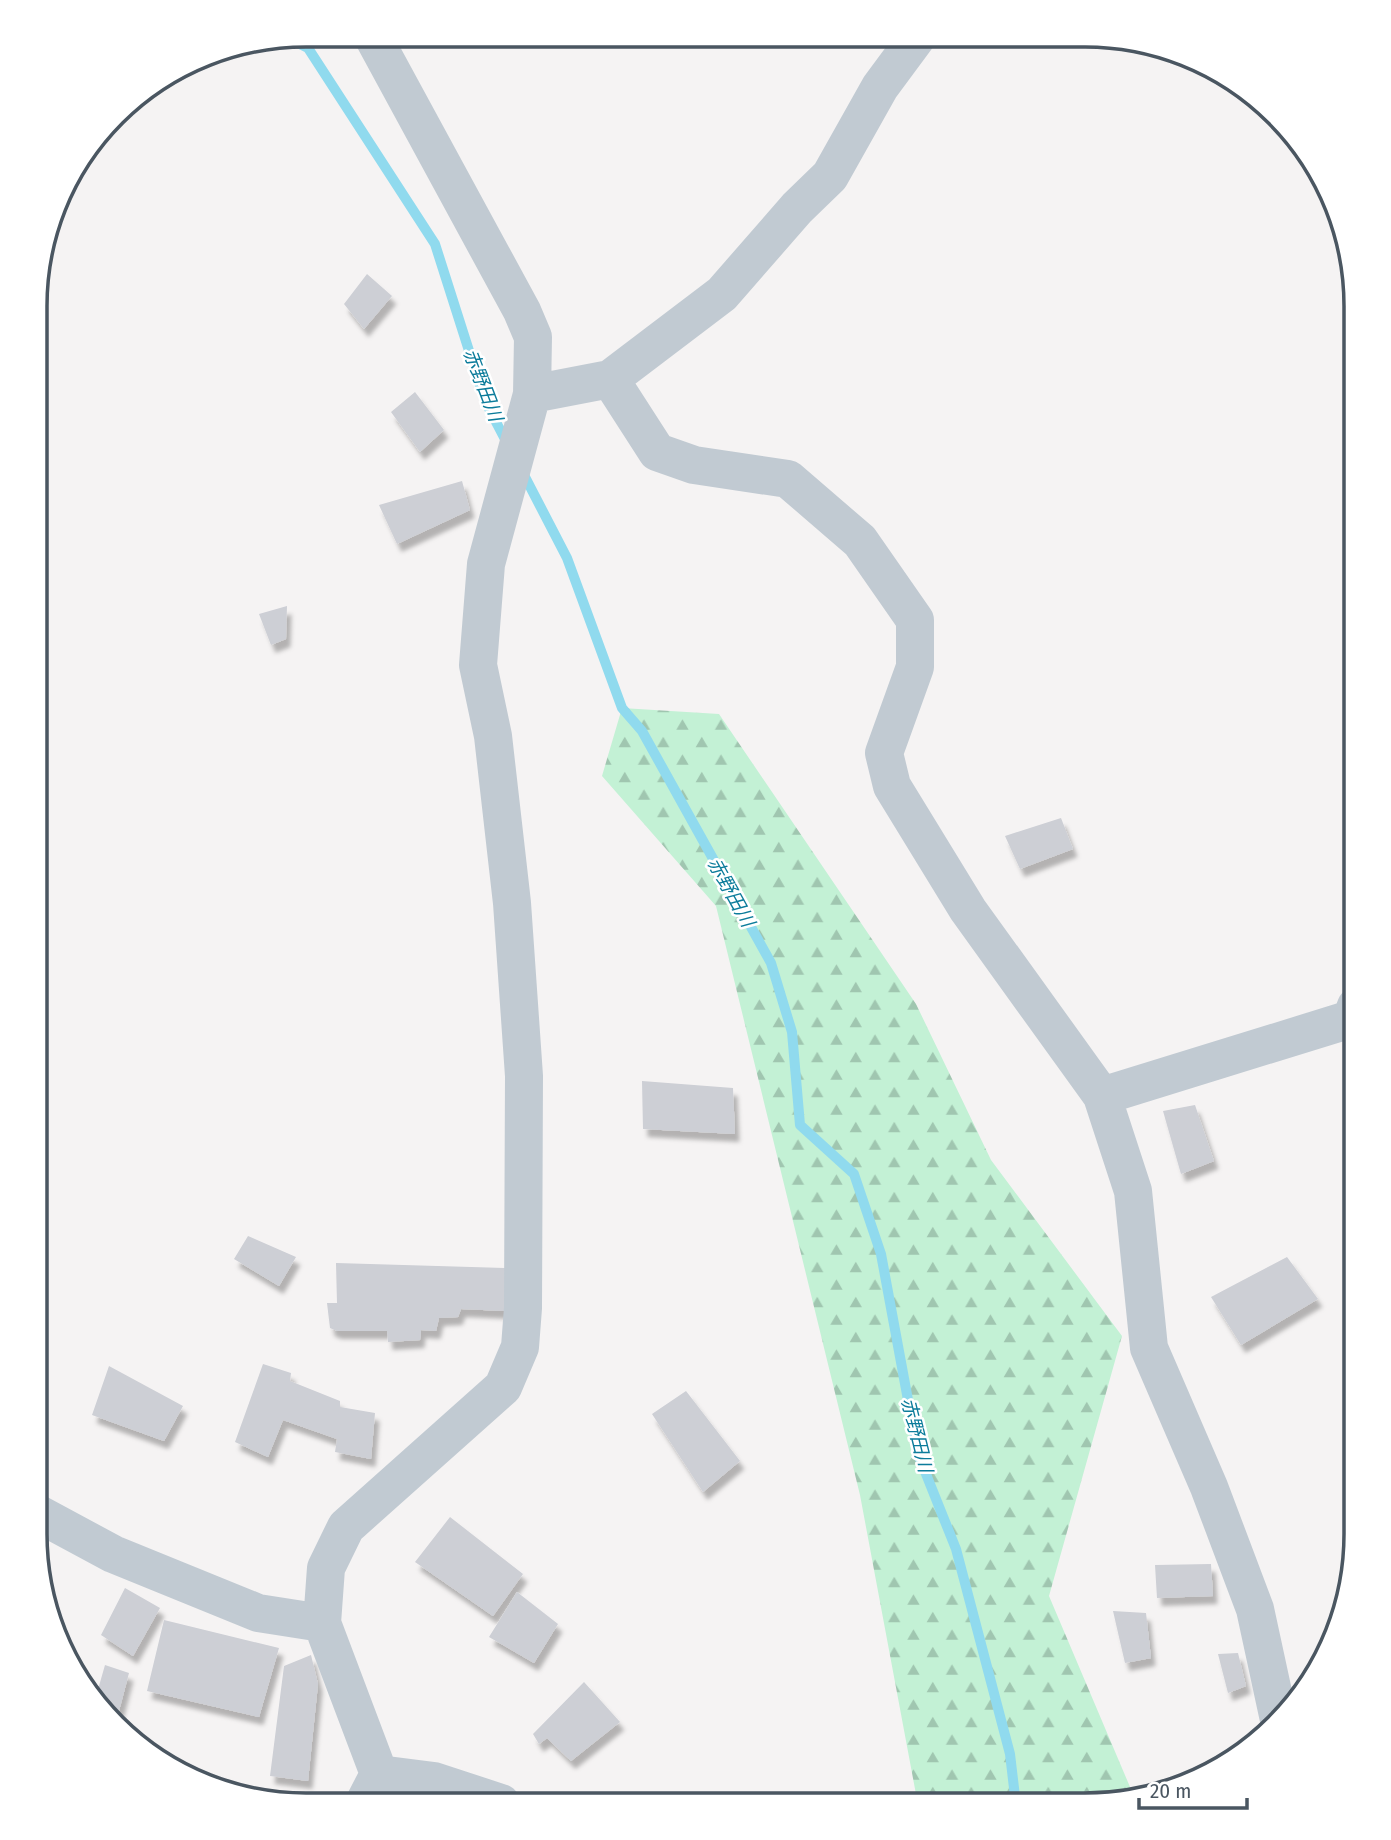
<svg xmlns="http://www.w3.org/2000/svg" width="1391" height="1840" viewBox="0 0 1391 1840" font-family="'Fira Sans Condensed','Noto Sans JP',sans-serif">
  <defs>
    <pattern id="forest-firs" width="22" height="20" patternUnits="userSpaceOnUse" patternTransform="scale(1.75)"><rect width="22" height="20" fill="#c3f1d5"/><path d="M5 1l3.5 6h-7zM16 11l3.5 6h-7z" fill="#a0c6b0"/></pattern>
    <filter id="shadow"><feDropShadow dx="4.5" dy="8" stdDeviation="2" flood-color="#0004"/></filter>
  </defs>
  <rect width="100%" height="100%" fill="#f5f3f3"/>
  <path fill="url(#forest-firs)" d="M622 708 719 714 916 1004 991 1160 1122 1336 1049 1596 1133 1794 1085 1805H918L860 1495 716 906 602 776Z"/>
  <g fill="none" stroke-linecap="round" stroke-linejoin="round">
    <path stroke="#90daee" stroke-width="10" d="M288 38 308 48 435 244 485 401 507 443
      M523 473 567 558 622 708 642 731 771 963 792 1032 800 1125 854 1174 881 1254 918 1454 956 1549 1010 1754 1016 1805"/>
  </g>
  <path fill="#cdcfd5" filter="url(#shadow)" d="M367 274 392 296 364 329 344 304Z
    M415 392 444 430 420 452 391 412Z
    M462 481 470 510 397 544 379 505Z
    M287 606 286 639 271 645 259 614Z
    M1061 818 1073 849 1020 869 1005 836Z
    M642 1081 733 1088 735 1134 643 1129Z
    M1195 1105 1214 1161 1181 1174 1163 1111Z
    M248 1236 296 1257 279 1286 234 1259Z
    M1287 1257 1318 1299 1241 1345 1211 1297Z
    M336 1263 505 1268V1311L461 1309 458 1317 439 1318 436 1331 421 1330 420 1340 388 1342 387 1331H337L330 1328 327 1303H337Z
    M263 1364 291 1373 290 1381 340 1401V1407L375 1413 371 1459 335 1452 337 1439 283 1420 268 1457 235 1442Z
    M109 1366 183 1406 164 1441 92 1415Z
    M686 1391 740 1461 703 1492 652 1414Z
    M450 1517 523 1574 493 1616 415 1562Z
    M1211 1564 1213 1596 1157 1598 1155 1565Z
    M125 1588 160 1608 133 1656 101 1635Z
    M517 1592 558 1624 534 1663 489 1637Z
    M1113 1611 1146 1613 1151 1658 1125 1663Z
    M164 1620 279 1648 259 1717 147 1691Z
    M1238 1653 1246 1686 1228 1693 1218 1654Z
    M311 1655 318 1684 308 1781 270 1776 284 1666Z
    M105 1665 129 1673 119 1711 97 1704 83 1683 99 1686Z
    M584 1682 620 1722 571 1761 547 1738 539 1744 533 1734Z"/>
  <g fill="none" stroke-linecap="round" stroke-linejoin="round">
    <path stroke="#c1cad2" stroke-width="38" d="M610 379 657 452 694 465 788 479 860 541 915 620V667L884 753 892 786 968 910 1102 1096 1133 1191 1149 1348 1209 1487 1255 1609 1279 1720
      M532 394 610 379 722 294 797 208 830 176 880 87 917 37
      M1102 1096 1351 1019 1356 1006
      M35 1512 113 1554 258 1613 322 1623
      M379 1774 434 1781 501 1803
      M364 1803 379 1774 322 1623 326 1568 346 1527 503 1387 520 1347 523 1308 524 1076 512 903 493 736 478 665 486 564 532 394 533 337 522 311 372 35"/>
  </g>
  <g text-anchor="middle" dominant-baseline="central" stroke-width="5" stroke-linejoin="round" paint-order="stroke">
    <g font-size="19" font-style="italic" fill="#0c7c9b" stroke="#fff">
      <text transform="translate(483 385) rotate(69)">赤野田川</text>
      <text transform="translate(731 892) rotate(61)">赤野田川</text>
      <text transform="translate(917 1435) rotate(76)">赤野田川</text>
    </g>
  </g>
  <path d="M0 0H1391V1840H0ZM306 47H1085A259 259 0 0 1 1344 306V1534A259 259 0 0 1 1085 1793H306A259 259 0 0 1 47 1534V306A259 259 0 0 1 306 47Z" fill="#fff" fill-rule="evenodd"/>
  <path fill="none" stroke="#4a5661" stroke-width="3.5" d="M306 47H1085A259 259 0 0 1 1344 306V1534A259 259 0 0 1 1085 1793H306A259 259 0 0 1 47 1534V306A259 259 0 0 1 306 47Z"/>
  <path d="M1139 1798v10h108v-10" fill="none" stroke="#4a5661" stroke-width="3.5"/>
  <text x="1150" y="1798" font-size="21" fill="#4a5661" stroke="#ffffff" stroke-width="5" paint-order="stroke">20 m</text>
</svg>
